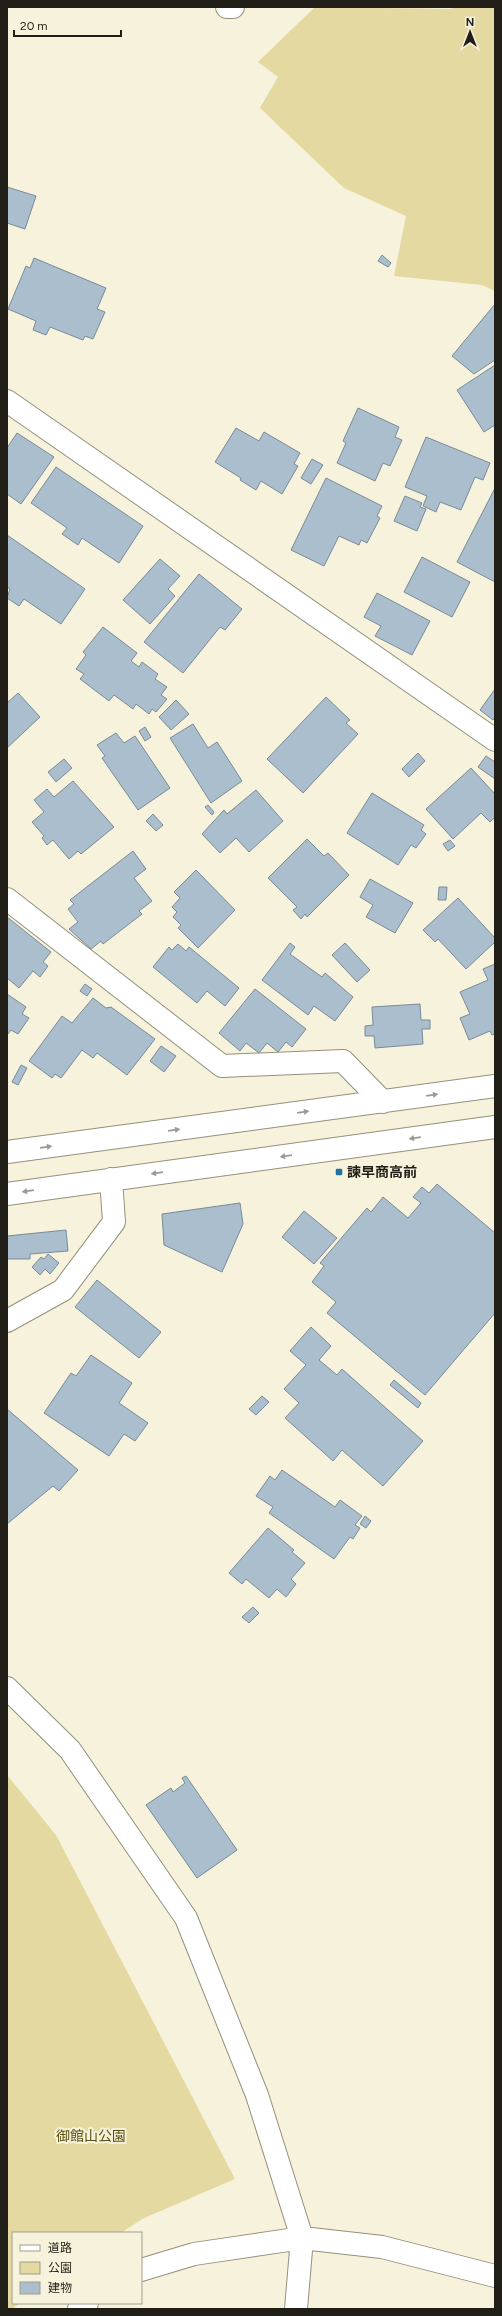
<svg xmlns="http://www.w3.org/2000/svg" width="502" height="2316" viewBox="0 0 502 2316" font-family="Figtree,'Noto Sans JP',sans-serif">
  <rect width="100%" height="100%" fill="#f6f2dc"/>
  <path fill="#e4d9a1" d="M315 7 451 9 453 7H495V291L482 285 394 276 406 216 344 188 260 108 278 77 258 62Z
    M7 1775 56 1835 235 2179 142 2219 121 2233H13V2303H20L12 2309H7Z"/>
  <path fill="#abbecd" stroke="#798b99" d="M7 187 36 196 25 229 7 223Z
    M382 255 391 263 388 267 378 261Z
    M34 258 106 288 97 309 105 312 93 339 85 336 83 340 50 327 46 335 33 330 36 321 8 309 26 266 30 268Z
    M495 304V360L474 374 452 356Z
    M495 365V425L484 432 457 390Z
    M358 408 399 427 395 437 402 440 390 466 383 463 375 481 337 463 346 443 343 441Z
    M236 428 259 441 264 432 300 453 294 464 298 466 282 494 261 481 256 490 240 480 241 478 215 462Z
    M17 433 54 457 21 504 7 494V448Z
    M426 437 490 463 483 480 475 477 461 510 440 502 436 512 423 506 427 496 405 487Z
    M312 459 323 465 311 484 301 478Z
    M56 467 143 526 119 563 82 538 78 545 62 534 67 528 31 503Z
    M326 478 382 506 377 516 380 518 367 543 361 540 359 545 339 536 324 566 291 550Z
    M495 488V582L457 562Z
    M405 496 422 503 420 507 426 509 417 531 394 521Z
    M7 535 85 589 61 624 24 599 19 606 7 598 10 589 7 587Z
    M422 557 470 582 452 617 404 592Z
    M160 559 180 576 168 589 175 596 150 624 123 600Z
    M199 574 242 609 225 630 220 627 183 673 144 642Z
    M377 593 430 621 412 655 375 636 381 626 364 617Z
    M103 627 137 653 131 661 139 667 142 662 158 674 155 679 167 687 161 695 167 699 156 712 152 709 149 714 136 704 133 709 114 695 109 701 80 679 84 674 76 669 86 655 83 652Z
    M495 689V717L493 720 480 710Z
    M18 693 40 717 7 748V703Z
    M326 697 350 720 346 723 358 734 303 793 267 759Z
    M176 700 189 714 171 730 159 717Z
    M193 724 208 748 217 742 242 781 211 803 170 738Z
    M145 727 151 737 145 741 139 731Z
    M116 733 124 743 135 736 170 788 138 810 102 758 105 756 97 745Z
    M418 753 425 761 409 777 402 769Z
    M486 756 495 762V779L478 767Z
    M64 759 72 768 56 782 48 772Z
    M471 768 495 794V817L490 822 481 813 453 839 426 809Z
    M73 781 114 827 81 854 78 851 69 859 53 840 47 845 42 838 44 836 32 822 44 812 34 800 47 789 54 797Z
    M256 790 283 821 249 852 236 838 220 853 202 834 224 810 227 814Z
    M372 793 424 825 421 830 426 834 416 848 411 845 398 865 347 833Z
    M208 805 214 812 212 815 205 807Z
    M153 814 163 825 156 831 146 821Z
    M307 839 324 856 328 853 349 875 307 917 305 914 301 919 293 910 297 907 268 878Z
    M450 840 455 846 448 851 443 844Z
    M133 851 146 869 134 878 152 901 139 911 142 914 103 944 101 941 91 949 69 929 78 922 68 909 74 904 70 900Z
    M196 870 235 910 198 948 178 928 181 925 173 917 177 912 172 907 180 898 174 892Z
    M370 879 413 903 395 933 366 917 373 905 360 897Z
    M439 887H447L446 900H438Z
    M458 898 495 938V942L466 969 438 939 435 942 423 930Z
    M7 917 51 952 43 962 48 966 40 977 33 971 19 988 7 978Z
    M290 943 295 947 290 954 322 977 325 973 353 997 335 1021 314 1006 308 1015 262 980Z
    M345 943 370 970 357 982 332 955Z
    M178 944 186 951 189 947 239 988 225 1006 207 991 197 1003 153 967 169 947 172 950Z
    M495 964V1034L492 1035 490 1031 469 1040 460 1018 470 1014 460 992 488 980 483 969Z
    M85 984 92 989 87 996 80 991Z
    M255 989 306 1029 292 1047 286 1042 278 1052 267 1043 259 1053 246 1043 240 1051 219 1033Z
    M7 994 26 1007 22 1014 29 1018 18 1034 11 1030 7 1035Z
    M93 998 106 1008 111 1007 155 1039 127 1075 97 1053 93 1058 82 1050 61 1078 55 1074 52 1078 29 1061 62 1016 72 1023Z
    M420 1004 421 1020H430V1029H422L423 1044 375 1048 374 1036H365V1026L373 1025 372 1007Z
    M161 1046 176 1056 164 1072 150 1061Z
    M21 1065 27 1068 18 1085 12 1082Z
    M437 1184 495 1233V1313L425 1395 327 1313 336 1302 312 1282 324 1266 320 1263 367 1208 371 1212 383 1197 408 1218 421 1203 413 1197 422 1187 429 1193Z
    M240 1203 243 1224 222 1272 164 1245 162 1214Z
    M304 1211 337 1238 314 1264 282 1237Z
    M66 1230 68 1251 30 1254V1259H7V1236Z
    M48 1254 59 1263 50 1274 45 1269 40 1275 32 1267 41 1257 44 1259Z
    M97 1280 161 1332 139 1358 75 1307Z
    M311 1327 331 1346 319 1360 337 1375 342 1369 423 1441 383 1486 342 1450 333 1461 285 1418 299 1403 284 1389 306 1365 290 1351Z
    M91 1355 132 1383 119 1403 148 1423 135 1441 124 1434 109 1456 44 1413 71 1373 76 1376Z
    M394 1380 421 1403 418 1408 390 1385Z
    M262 1396 269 1402 256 1415 249 1409Z
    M7 1409 78 1470 59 1491 53 1486 7 1524Z
    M282 1470 335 1507 340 1500 362 1516 355 1525 360 1528 353 1539 350 1537 334 1559 269 1513 273 1507 256 1496 270 1476 275 1480Z
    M365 1516 371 1521 366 1528 360 1524Z
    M268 1528 294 1550 292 1552 305 1563 291 1579 296 1584 286 1597 277 1589 269 1598 246 1579 242 1584 229 1573Z
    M253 1607 259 1613 249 1623 242 1617Z
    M186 1776 237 1850 197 1878 146 1805 171 1788 173 1792 185 1783 182 1778Z"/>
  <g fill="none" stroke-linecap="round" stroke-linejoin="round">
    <g stroke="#94907c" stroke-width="24">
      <path id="minor" d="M227 7H233
        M7 401 495 740
        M7 899 222 1066 343 1061 383 1102
        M7 1152 495 1086
        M7 1194 495 1127
        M7 1321 63 1290 114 1222 111 1179
        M7 1688 70 1750 186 1918 257 2095 302 2238 296 2309
        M141 2270 194 2254 302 2238 382 2247 495 2276
        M79 2309 87 2303"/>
    </g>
    <use href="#minor" stroke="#fff" stroke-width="22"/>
  </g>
  <defs><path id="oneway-solid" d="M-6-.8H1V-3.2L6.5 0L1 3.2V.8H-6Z"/></defs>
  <g fill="#9b9a96">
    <use href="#oneway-solid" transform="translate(432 1095) rotate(-8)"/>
    <use href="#oneway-solid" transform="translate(303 1112) rotate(-8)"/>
    <use href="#oneway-solid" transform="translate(174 1130) rotate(-8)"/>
    <use href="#oneway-solid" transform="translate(415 1138) rotate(172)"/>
    <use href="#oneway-solid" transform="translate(46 1147) rotate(-8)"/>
    <use href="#oneway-solid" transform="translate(286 1156) rotate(172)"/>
    <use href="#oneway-solid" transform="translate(157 1173) rotate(172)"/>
    <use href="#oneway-solid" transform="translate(28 1191) rotate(172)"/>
  </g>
  <rect fill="#2273a4" stroke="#f6f2dc" stroke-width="1.5" x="335" y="1168" width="8" height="8" rx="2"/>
  <g text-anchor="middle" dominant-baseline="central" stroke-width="4" stroke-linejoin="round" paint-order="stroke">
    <g font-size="14" font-weight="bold" fill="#201e16" stroke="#f6f2dc" text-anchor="start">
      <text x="347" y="1172">諫早商高前</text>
    </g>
    <g font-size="14" fill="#5a4e0e" stroke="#f6f2dc">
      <text x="91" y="2136">御館山公園</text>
    </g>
  </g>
  <rect width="502" height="2316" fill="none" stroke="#201e16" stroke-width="16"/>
  <rect x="12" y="2232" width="130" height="72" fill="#f6f2dc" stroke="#a09d8d"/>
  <rect x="20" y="2245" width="20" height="6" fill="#ffffff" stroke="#a09d8d"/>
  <text x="48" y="2252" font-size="12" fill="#201e16">道路</text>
  <rect x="20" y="2262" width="20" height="12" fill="#e4d9a1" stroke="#a09d8d"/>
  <text x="48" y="2272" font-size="12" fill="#201e16">公園</text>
  <rect x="20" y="2282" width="20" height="12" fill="#abbecd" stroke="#a09d8d"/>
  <text x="48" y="2292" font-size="12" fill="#201e16">建物</text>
  <g transform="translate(470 32)" stroke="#f6f2dc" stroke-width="3" paint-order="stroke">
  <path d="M0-3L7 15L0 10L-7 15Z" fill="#201e16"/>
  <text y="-6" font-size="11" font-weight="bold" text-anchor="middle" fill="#201e16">N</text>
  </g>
  <path d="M14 30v6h107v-6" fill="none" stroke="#201e16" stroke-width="2"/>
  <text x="20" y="30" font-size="12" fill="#201e16" stroke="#f6f2dc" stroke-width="3" paint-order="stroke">20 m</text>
</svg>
